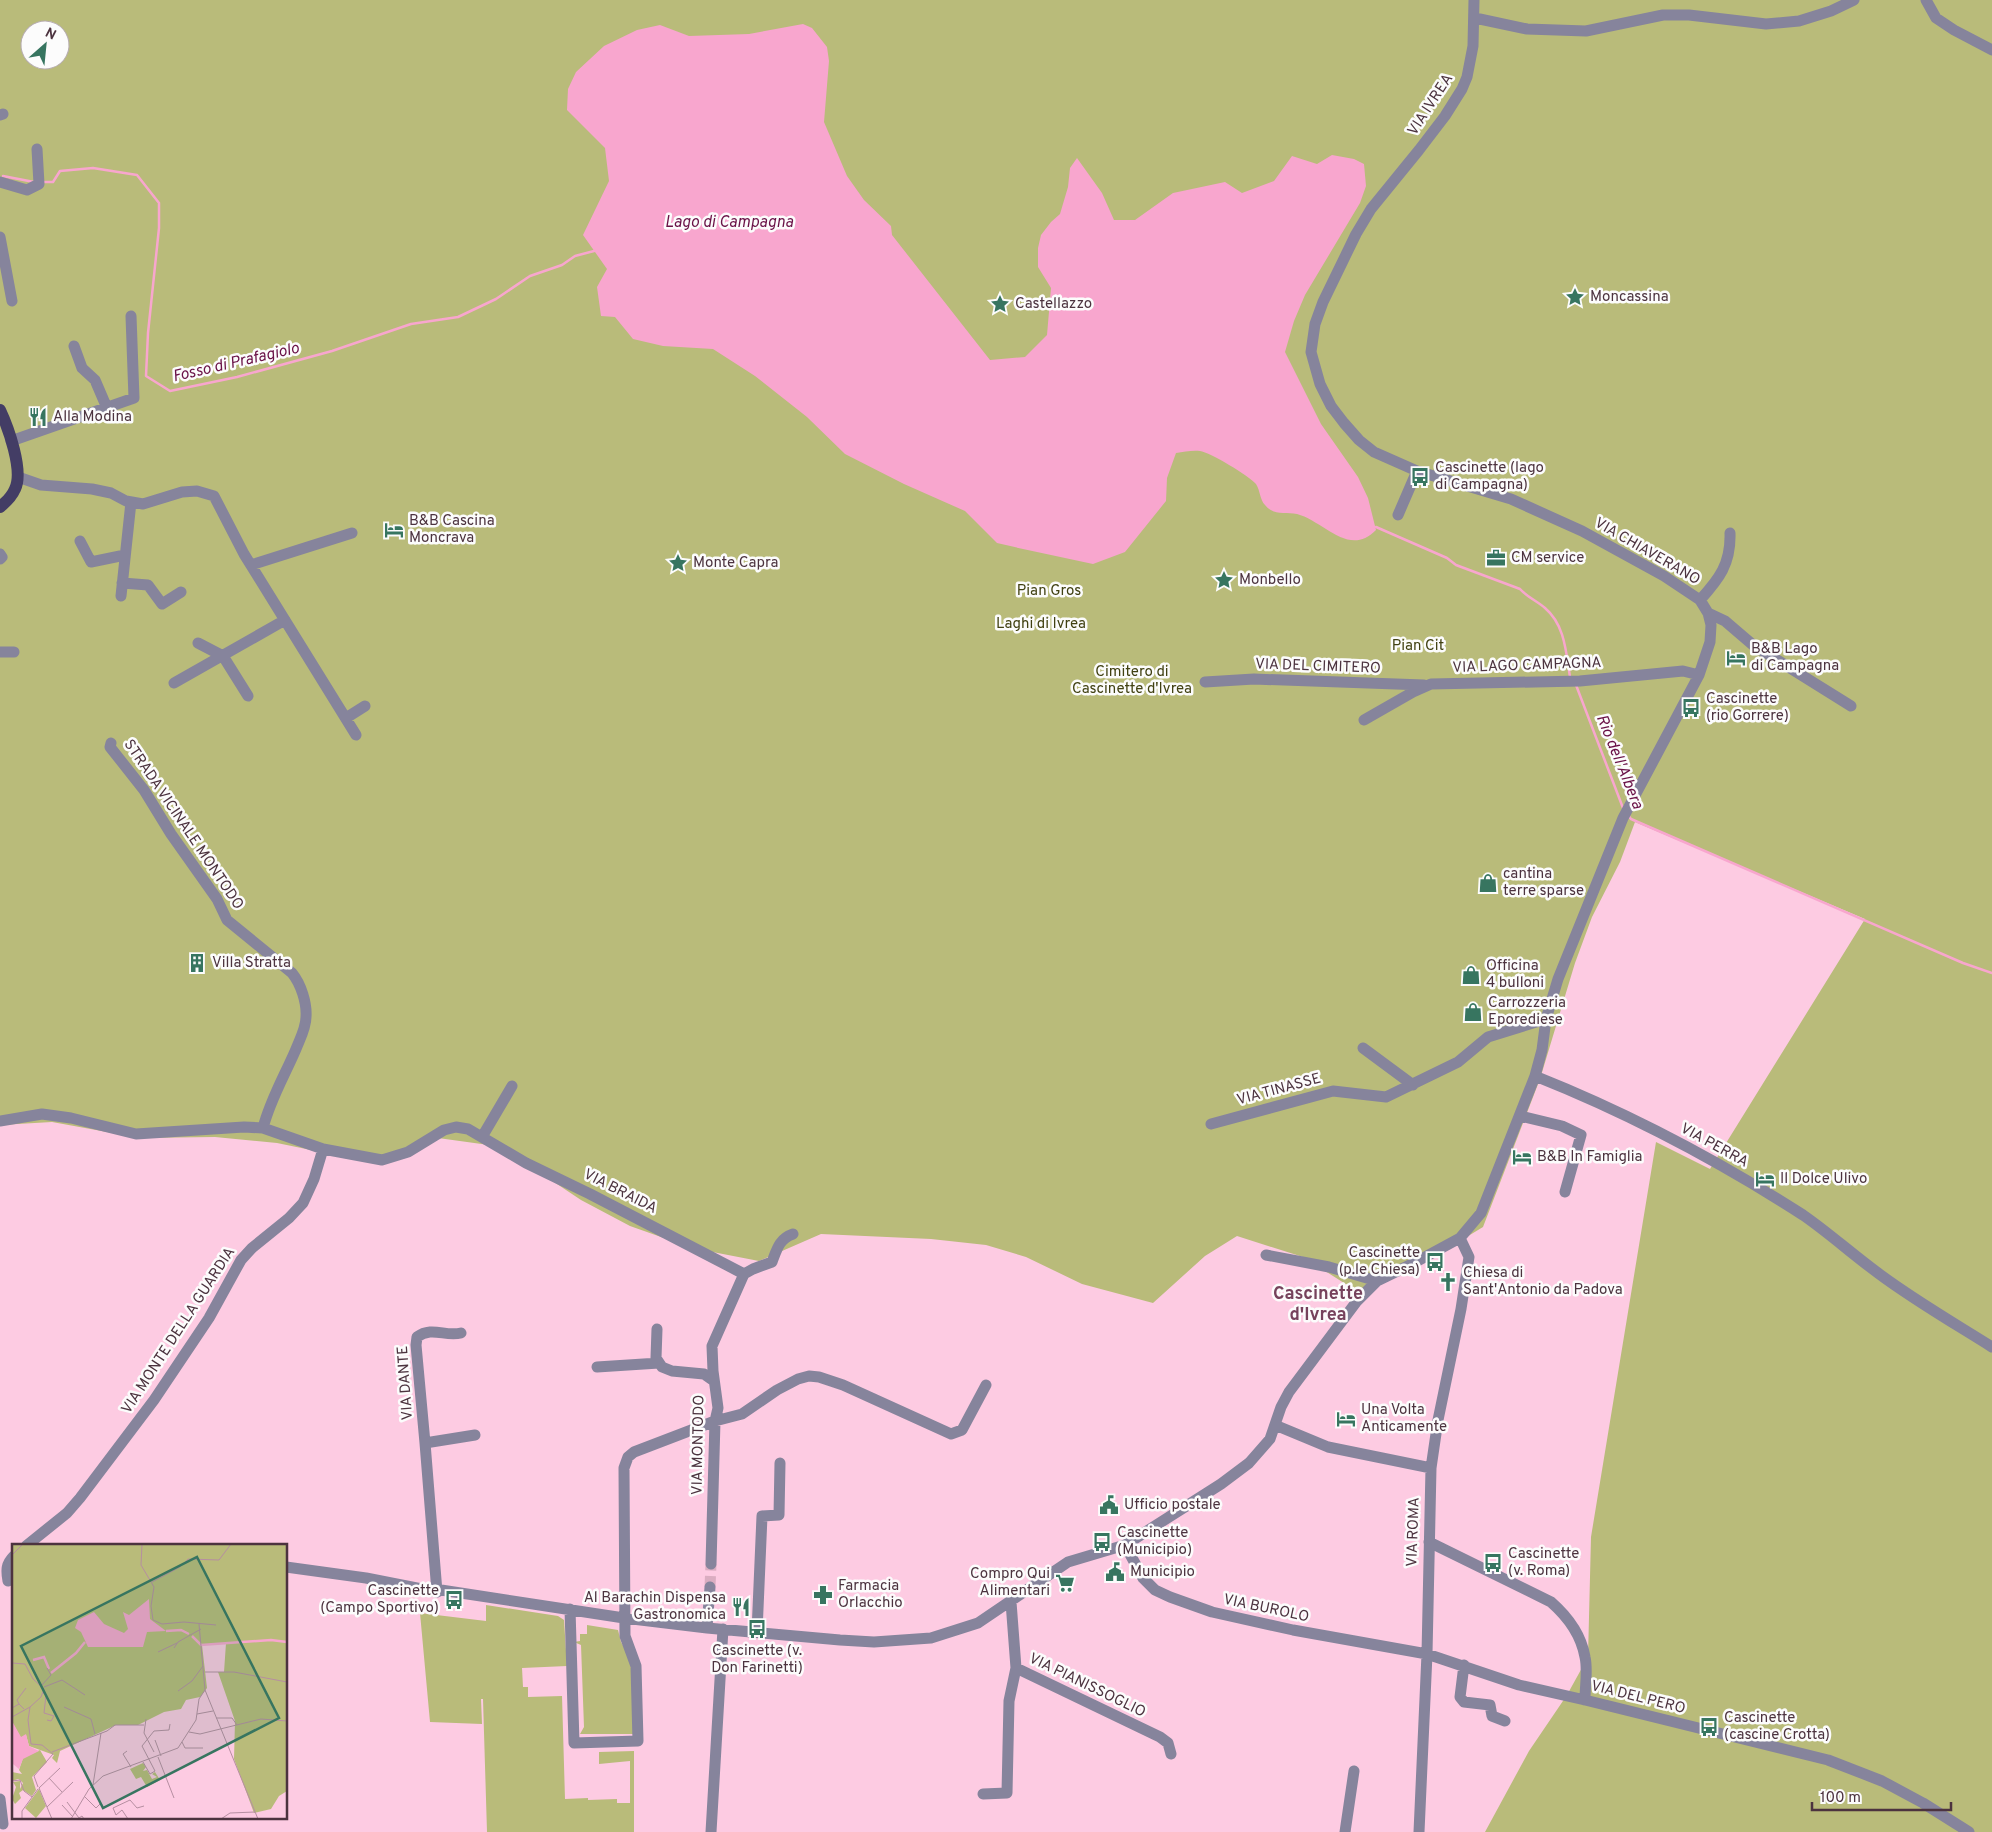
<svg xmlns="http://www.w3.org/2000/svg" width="1992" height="1832" viewBox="0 0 1992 1832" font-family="Overpass,sans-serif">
  <rect width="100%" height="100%" fill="#fdcbe2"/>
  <path fill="#b9bb7a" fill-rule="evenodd" d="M0 0H1992V1832H1485L1529 1751 1567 1695 1588 1657 1591 1537 1656 1142 1710 1169 1865 919 1635 822 1620 862 1592 917 1575 963 1540 1079 1483 1227 1427 1261 1377 1282 1363 1295 1303 1257 1237 1236 1205 1256 1153 1303 1082 1284 1026 1257 986 1245 931 1239 821 1234 759 1261 692 1248 630 1226 581 1200 539 1172 496 1146 438 1138 385 1161 345 1157 277 1143 215 1137 140 1138 52 1122 0 1125ZM30 30H60V60H30Z
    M486 1605 558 1616 564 1620 567 1666 522 1668 523 1687H528V1697L562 1696 565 1799 588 1798V1800L617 1799V1803H630V1761L599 1764V1752L634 1751V1832H487L483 1699H481L482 1724 430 1722 420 1613 486 1621Z
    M587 1625 618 1630 621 1642 631 1660 634 1734H580L584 1727 581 1645 574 1642 580 1641V1634H587Z"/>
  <path fill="#f8a6ce" d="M803 24 812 28 827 47 829 61 824 122 847 176 864 200 891 226 892 235 990 360 1025 357 1047 335 1051 288 1038 267V248L1041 235 1051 222 1060 214 1068 187 1070 168 1077 158 1102 193 1114 220H1135L1173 193 1225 182 1242 193 1274 181 1292 156 1317 164 1332 155 1354 159 1364 164 1366 186 1360 203 1305 295 1294 321 1285 352 1321 424 1358 477 1368 498 1376 530C1349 558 1324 521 1297 514 1286 512 1274 516 1265 505 1260 500 1260 490 1256 484 1249 476 1210 452 1200 451 1192 450 1184 452 1176 453L1167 478 1166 501 1125 552 1093 564 1023 549 997 543 965 511 904 484 845 454 807 417 755 376 713 349 663 346 633 339 615 317 601 316 597 287 607 269 583 235 609 181 605 148 567 110 568 89 576 72 604 46 637 30 660 25 689 36 749 34Z"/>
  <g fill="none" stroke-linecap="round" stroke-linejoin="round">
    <path stroke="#f8a6ce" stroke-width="2.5" d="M3 176 34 182
      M43 182H53L60 171 93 168 137 175 159 203V228L148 333 146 376 170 391 237 377 332 351 411 324 458 317 496 299 530 276 562 265 575 256 594 251
      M1376 527 1447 558 1456 565 1520 589C1527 597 1537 601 1545 608 1565 625 1566 652 1570 677
      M1576 685 1623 808
      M1628 815 1631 819 1963 963 1992 973"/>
    <path stroke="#daadc1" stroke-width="11" stroke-dasharray="11 5.5" stroke-linecap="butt" d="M710 1587 711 1564"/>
    <path stroke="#86849c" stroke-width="11" d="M1926 0 1936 18 1954 30 1992 50
      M1475 18 1527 29 1586 31 1663 15H1689L1766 24 1799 21 1831 11 1854 0
      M0 115 3 114
      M0 182 27 190 39 184 37 149
      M0 237 12 301
      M74 346 82 368 95 380 107 408
      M11 441 134 398 131 316
      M18 477 41 485 92 489 111 493 126 501 143 504 182 492 197 491 214 496 244 554 356 735
      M1398 515 1417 471
      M80 541 91 562 125 555
      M0 554 2 557 0 559
      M251 565 352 533
      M122 583 148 585 162 604 181 592
      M121 596 131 502
      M1700 600C1719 579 1731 564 1730 533
      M1708 613 1725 621 1753 645 1851 706
      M198 643 223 656 248 696
      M0 652H14
      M1205 682 1254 679 1424 685
      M174 683 285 620
      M346 718 365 706
      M1364 720 1413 692 1431 684 1580 681 1683 671 1699 675
      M111 743 110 747 144 790 171 834 217 899 227 920 292 973C301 984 307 1003 306 1017 306 1028 300 1039 296 1049 285 1075 270 1100 263 1128
      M1363 1048 1413 1085
      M1535 1076C1628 1113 1719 1161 1803 1215 1829 1233 1852 1254 1878 1273 1914 1300 1954 1323 1992 1347
      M1520 1116 1562 1126 1581 1135 1565 1192
      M0 1121 42 1114 71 1118 136 1134 244 1127 263 1128 323 1149 382 1160 408 1152 444 1130 456 1127 468 1129 526 1163 590 1194 744 1274
      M1211 1124 1333 1091 1386 1097 1458 1062 1488 1037 1546 1019
      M482 1137 512 1086
      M1266 1255 1329 1267 1377 1281
      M744 1274 753 1269 772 1262C777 1249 779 1239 793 1234
      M657 1329 656 1358 662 1367 672 1371 704 1374 714 1381
      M597 1367 659 1363
      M1275 1425 1328 1447 1431 1468
      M425 1443 416 1345 417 1337C432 1326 445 1337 461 1333
      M1429 1542 1551 1602C1567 1616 1581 1634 1585 1657 1588 1670 1585 1686 1585 1700
      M1125 1545 1143 1578 1155 1590 1170 1597 1212 1612 1293 1630 1427 1654 1519 1685 1585 1700 1828 1760 1882 1781 1923 1803 1969 1832
      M26 1546 67 1513 80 1498 154 1400 209 1318 241 1260 252 1248 289 1218 303 1203 314 1179 323 1149
      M711 1564 715 1421 718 1408 713 1371 712 1346 744 1274
      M286 1567 366 1578 437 1592 441 1590 624 1618 707 1628 840 1640 874 1642 931 1638 978 1623 1068 1562 1125 1545 1221 1484 1249 1463 1270 1439 1281 1407 1289 1392 1357 1301 1377 1281 1412 1264 1460 1238 1481 1213 1535 1076 1542 1050 1546 1019 1558 979 1623 818 1699 675 1710 642 1711 625 1708 613 1700 600 1664 576 1582 531 1511 499 1417 471 1374 452 1359 440 1344 423 1331 406 1320 384 1311 352 1315 324 1323 302 1356 234 1371 209 1419 150 1445 116 1462 89 1467 77 1473 46 1474 0
      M8 1581C6 1570 6 1564 14 1556
      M437 1592 425 1443 475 1435
      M1011 1602 1016 1668 1160 1737 1168 1743 1171 1754
      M570 1609 574 1743 638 1741 636 1666 625 1636 624 1468 628 1457 634 1452 715 1421 742 1414 777 1390 798 1379 809 1376 819 1377 843 1385 951 1434 962 1430 986 1385
      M707 1628 710 1587
      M757 1632 762 1516 779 1515 780 1463
      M1464 1665 1460 1697 1464 1702 1490 1705 1492 1716 1505 1721
      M983 1794 1007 1793 1009 1701 1016 1668
      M0 1799 3 1824
      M711 1832 723 1629
      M1345 1832 1354 1771
      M1419 1832 1427 1654 1431 1468 1438 1420 1461 1309 1469 1257 1460 1238"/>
    <path stroke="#433d65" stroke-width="12" d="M0 410C8 427 24 471 15 489 12 496 5 503 0 507"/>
  </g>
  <defs>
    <g id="sight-bare" transform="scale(1.5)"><path d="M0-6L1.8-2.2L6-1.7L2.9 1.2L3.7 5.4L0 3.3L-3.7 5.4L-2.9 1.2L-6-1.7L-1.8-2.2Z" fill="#377560" stroke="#fcfcfc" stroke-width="2.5" paint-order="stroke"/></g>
    <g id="restaurant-bare" transform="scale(1.5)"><path d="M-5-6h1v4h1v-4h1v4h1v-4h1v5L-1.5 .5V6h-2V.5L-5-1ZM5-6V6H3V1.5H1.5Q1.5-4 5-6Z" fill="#377560" stroke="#fcfcfc" stroke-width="2.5" paint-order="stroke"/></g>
    <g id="bus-bare" transform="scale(1.5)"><path d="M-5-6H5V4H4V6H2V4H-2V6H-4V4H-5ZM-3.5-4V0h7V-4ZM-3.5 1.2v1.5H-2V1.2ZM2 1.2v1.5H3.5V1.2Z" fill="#377560" stroke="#fcfcfc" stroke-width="2.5" paint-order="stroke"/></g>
    <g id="hotel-bare" transform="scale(1.5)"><path d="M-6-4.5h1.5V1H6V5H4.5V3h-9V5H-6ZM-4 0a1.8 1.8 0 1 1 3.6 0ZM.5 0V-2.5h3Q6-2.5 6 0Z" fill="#377560" stroke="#fcfcfc" stroke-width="2.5" paint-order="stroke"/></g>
    <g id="office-bare" transform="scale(1.5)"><path d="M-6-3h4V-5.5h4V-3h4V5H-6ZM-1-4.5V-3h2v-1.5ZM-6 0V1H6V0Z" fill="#377560" stroke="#fcfcfc" stroke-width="2.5" paint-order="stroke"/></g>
    <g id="shop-bare" transform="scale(1.5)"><path d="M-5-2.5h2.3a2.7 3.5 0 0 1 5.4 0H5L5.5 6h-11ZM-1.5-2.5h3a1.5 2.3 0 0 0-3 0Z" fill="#377560" stroke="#fcfcfc" stroke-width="2.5" paint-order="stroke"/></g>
    <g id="building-bare" transform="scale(1.5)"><path d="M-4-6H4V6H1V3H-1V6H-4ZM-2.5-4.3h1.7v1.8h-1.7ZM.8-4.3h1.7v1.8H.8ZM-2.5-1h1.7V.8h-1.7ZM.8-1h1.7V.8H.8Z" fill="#377560" stroke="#fcfcfc" stroke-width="2.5" paint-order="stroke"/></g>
    <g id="church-bare" transform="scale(1.5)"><path d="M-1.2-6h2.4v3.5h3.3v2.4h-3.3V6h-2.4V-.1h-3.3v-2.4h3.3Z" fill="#377560" stroke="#fcfcfc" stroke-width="2.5" paint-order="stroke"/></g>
    <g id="civic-bare" transform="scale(1.5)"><path d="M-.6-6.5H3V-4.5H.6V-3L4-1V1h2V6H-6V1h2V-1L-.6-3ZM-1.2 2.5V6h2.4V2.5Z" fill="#377560" stroke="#fcfcfc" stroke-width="2.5" paint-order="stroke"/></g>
    <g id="supermarket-bare" transform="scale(1.5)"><path d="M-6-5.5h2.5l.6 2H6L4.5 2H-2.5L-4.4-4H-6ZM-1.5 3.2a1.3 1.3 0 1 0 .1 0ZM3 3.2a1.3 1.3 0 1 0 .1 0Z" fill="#377560" stroke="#fcfcfc" stroke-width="2.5" paint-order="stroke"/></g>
    <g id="pharmacy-bare" transform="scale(1.5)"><path d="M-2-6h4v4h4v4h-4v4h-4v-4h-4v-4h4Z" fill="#377560" stroke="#fcfcfc" stroke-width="2.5" paint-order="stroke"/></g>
  </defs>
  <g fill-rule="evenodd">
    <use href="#sight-bare" x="1575" y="297"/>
    <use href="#sight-bare" x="1000" y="304"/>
    <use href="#restaurant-bare" x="38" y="417"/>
    <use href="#bus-bare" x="1420" y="477"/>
    <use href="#hotel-bare" x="394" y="530"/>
    <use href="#office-bare" x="1496" y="558"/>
    <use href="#sight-bare" x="678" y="563"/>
    <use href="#sight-bare" x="1224" y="580"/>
    <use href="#hotel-bare" x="1736" y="658"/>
    <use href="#bus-bare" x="1691" y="708"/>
    <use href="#shop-bare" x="1488" y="883"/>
    <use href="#building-bare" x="197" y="963"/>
    <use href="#shop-bare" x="1471" y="975"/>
    <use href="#shop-bare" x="1473" y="1012"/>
    <use href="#hotel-bare" x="1522" y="1157"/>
    <use href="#hotel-bare" x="1765" y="1179"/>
    <use href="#bus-bare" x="1435" y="1262"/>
    <use href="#church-bare" x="1448" y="1282"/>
    <use href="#hotel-bare" x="1346" y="1419"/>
    <use href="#civic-bare" x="1109" y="1505"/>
    <use href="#bus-bare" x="1102" y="1542"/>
    <use href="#bus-bare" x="1493" y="1563"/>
    <use href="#civic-bare" x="1115" y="1572"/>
    <use href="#supermarket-bare" x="1065" y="1583"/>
    <use href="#pharmacy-bare" x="823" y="1595"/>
    <use href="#bus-bare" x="454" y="1600"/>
    <use href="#restaurant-bare" x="741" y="1607"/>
    <use href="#bus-bare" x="757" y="1629"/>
    <use href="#bus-bare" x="1709" y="1727"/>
  </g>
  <g text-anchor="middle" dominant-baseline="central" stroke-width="5" stroke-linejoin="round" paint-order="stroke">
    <g font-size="15" fill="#4c333f" stroke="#fcfcfc">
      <text transform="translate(1431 105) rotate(-57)">VIA IVREA</text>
      <text transform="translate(1647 552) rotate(30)">VIA CHIAVERANO</text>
      <text transform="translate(1527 666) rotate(-2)">VIA LAGO CAMPAGNA</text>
      <text transform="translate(1318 667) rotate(2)">VIA DEL CIMITERO</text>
      <text transform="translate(183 825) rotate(56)">STRADA VICINALE MONTODO</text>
      <text transform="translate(1279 1090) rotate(-15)">VIA TINASSE</text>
      <text transform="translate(1714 1146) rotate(29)">VIA PERRA</text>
      <text transform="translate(620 1192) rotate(27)">VIA BRAIDA</text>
      <text transform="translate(179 1331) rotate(-57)">VIA MONTE DELLA GUARDIA</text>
      <text transform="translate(406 1383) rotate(-94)">VIA DANTE</text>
      <text transform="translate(699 1445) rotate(-89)">VIA MONTODO</text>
      <text transform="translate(1414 1532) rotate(-88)">VIA ROMA</text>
      <text transform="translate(1266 1609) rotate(12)">VIA BUROLO</text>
      <text transform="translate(1087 1686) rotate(26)">VIA PIANISSOGLIO</text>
      <text transform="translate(1638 1698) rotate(14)">VIA DEL PERO</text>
    </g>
    <g font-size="15" fill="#4c333f" stroke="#fcfcfc" text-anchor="start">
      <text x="1590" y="297">Moncassina</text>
      <text x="1015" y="304">Castellazzo</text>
      <text x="53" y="417">Alla Modina</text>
      <text x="1435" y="468">Cascinette (lago<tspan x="1435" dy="17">di Campagna)</tspan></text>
      <text x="409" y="521">B&amp;B Cascina<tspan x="409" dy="17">Moncrava</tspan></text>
      <text x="1511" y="558">CM service</text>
      <text x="693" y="563">Monte Capra</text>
      <text x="1239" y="580">Monbello</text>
      <text x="1751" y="649">B&amp;B Lago<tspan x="1751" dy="17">di Campagna</tspan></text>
      <text x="1706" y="699">Cascinette<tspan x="1706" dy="17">(rio Gorrere)</tspan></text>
      <text x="1503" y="874">cantina<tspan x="1503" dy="17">terre sparse</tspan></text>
      <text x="212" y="963">Villa Stratta</text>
      <text x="1486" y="966">Officina<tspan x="1486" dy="17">4 bulloni</tspan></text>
      <text x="1488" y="1003">Carrozzeria<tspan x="1488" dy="17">Eporediese</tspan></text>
      <text x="1537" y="1157">B&amp;B In Famiglia</text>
      <text x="1780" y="1179">Il Dolce Ulivo</text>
      <text x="1420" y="1253" text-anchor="end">Cascinette<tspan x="1420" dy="17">(p.le Chiesa)</tspan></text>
      <text x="1463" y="1273">Chiesa di<tspan x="1463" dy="17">Sant'Antonio da Padova</tspan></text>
      <text x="1361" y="1410">Una Volta<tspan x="1361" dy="17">Anticamente</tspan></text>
      <text x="1124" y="1505">Ufficio postale</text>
      <text x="1117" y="1533">Cascinette<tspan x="1117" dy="17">(Municipio)</tspan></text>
      <text x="1508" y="1554">Cascinette<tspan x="1508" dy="17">(v. Roma)</tspan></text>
      <text x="1130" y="1572">Municipio</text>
      <text x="1050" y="1574" text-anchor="end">Compro Qui<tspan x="1050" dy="17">Alimentari</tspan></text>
      <text x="838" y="1586">Farmacia<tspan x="838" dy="17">Orlacchio</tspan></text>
      <text x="439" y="1591" text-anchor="end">Cascinette<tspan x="439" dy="17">(Campo Sportivo)</tspan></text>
      <text x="726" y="1598" text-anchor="end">Al Barachin Dispensa<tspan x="726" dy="17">Gastronomica</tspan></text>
      <text x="757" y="1651" text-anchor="middle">Cascinette (v.<tspan x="757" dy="17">Don Farinetti)</tspan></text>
      <text x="1724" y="1718">Cascinette<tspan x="1724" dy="17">(cascine Crotta)</tspan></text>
    </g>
    <g font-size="15" fill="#414112" stroke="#fcfcfc">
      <text x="1049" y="591">Pian Gros</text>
      <text x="1041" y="624">Laghi di Ivrea</text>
      <text x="1418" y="646">Pian Cit</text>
      <text x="1132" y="672">Cimitero di<tspan x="1132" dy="17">Cascinette d'Ivrea</tspan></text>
    </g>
    <g font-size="16" font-style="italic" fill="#6a1247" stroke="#fcfcfc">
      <text x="729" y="223">Lago di Campagna</text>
      <text transform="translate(236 363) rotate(-13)">Fosso di Prafagiolo</text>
      <text transform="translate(1619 762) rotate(68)">Rio dell'Albera</text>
    </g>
    <g font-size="18" font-weight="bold" fill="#76425c" stroke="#fcfcfc">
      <text x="1318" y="1294">Cascinette<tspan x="1318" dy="21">d'Ivrea</tspan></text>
    </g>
  </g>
  <g transform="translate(12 1544)">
    <rect width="275" height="275" fill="#fdcbe2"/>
    <path d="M0 0H275V247L267 252 259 265 242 269 222 215 223 177 206 128H212L214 99 190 101 195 144 188 153 174 156 169 165 152 168 126 181H104L48 207 45 219 40 214 42 211 17 202 14 191 9 194 0 178ZM28 206 35 218 20 233 24 246 20 252 11 246 7 249 9 254 3 260 0 255 4 243 1 238 8 237V245L11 239 8 236 6 235 0 237V228L10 230 7 226 11 214ZM131 219 134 223 131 227 135 226 140 235 145 233 140 230 143 228 148 236 135 243 129 233 124 235 118 225ZM27 245 34 262 24 274 13 264Z" fill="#b9bb7a"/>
    <path d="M137 55 138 75 154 87 135 88 131 103H76L69 88 63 84 66 76 82 68 92 80 112 89 116 85 111 68 117 71ZM0 177 9 193 14 190 17 202 27 207 11 215 7 225 1 220Z" fill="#f8a6ce"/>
    <path fill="none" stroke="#f8a6ce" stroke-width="2.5" d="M154 87 169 86 177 90M180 92 189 101 259 96 275 98M21 116 32 113 37 125M39 129 64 109 73 98"/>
    <path fill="none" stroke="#b68ea1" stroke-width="1" d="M130 0 129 21 142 43 139 62 141 76 150 80 172 78 204 81M0 11 11 0M140 38 168 23 176 15 207 16 219 0M187 80 193 146M162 104 166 98 189 85M146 108 165 99M0 119 13 120 21 135 32 145 29 153 18 163 16 176 19 200 30 201 41 210 22 232 26 243M193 128H222L275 138M30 141 39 131 35 124M32 143 50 136 73 151M193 146 246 275M166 147 180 137 191 122M31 149 34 151 32 169 42 172 39 177 35 176M7 160 5 156 14 144M52 163 79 175 83 190M0 164 7 160 12 165M185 170 201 167M0 173 18 163M204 174H220L225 181M134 175 132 189 142 208M103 181H132M177 188 188 190 249 175 275 177M143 196 149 212M170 198 173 204H191M115 207 111 210 119 223M40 208 95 187 103 181M146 213 162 254M131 218 138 230 143 227 130 202 142 187 157 186 158 180M37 234 50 248M0 237 8 236 12 247 20 253M81 241 89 189M27 244 40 275M27 244 48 224M73 253 84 264 89 259 91 263M55 258 67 274 70 272 72 275M50 261 61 273M35 263 61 238M10 275V267L26 245M59 275 77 245 91 232 166 204 184 176 187 155 193 146M116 275 110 266 104 271 101 264 118 256 125 264 132 262M209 275 218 269 243 268"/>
    <path fill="#377560" fill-opacity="0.15" stroke="#377560" stroke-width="2.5" d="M185 13 267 174 91 264 9 102Z"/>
    <rect width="275" height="275" fill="none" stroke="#4c333f" stroke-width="2.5"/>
  </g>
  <g transform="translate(45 45) rotate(27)"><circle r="24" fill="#fcfcfc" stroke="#b6acb0"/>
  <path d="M0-4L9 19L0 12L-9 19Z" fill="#377560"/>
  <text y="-8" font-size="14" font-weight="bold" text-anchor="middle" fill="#4c333f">N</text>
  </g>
  <path d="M1812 1802v8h139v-8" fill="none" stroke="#4c333f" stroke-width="2.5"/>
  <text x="1820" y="1802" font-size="15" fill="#4c333f" stroke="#fcfcfc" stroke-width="4" paint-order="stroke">100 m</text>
</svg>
